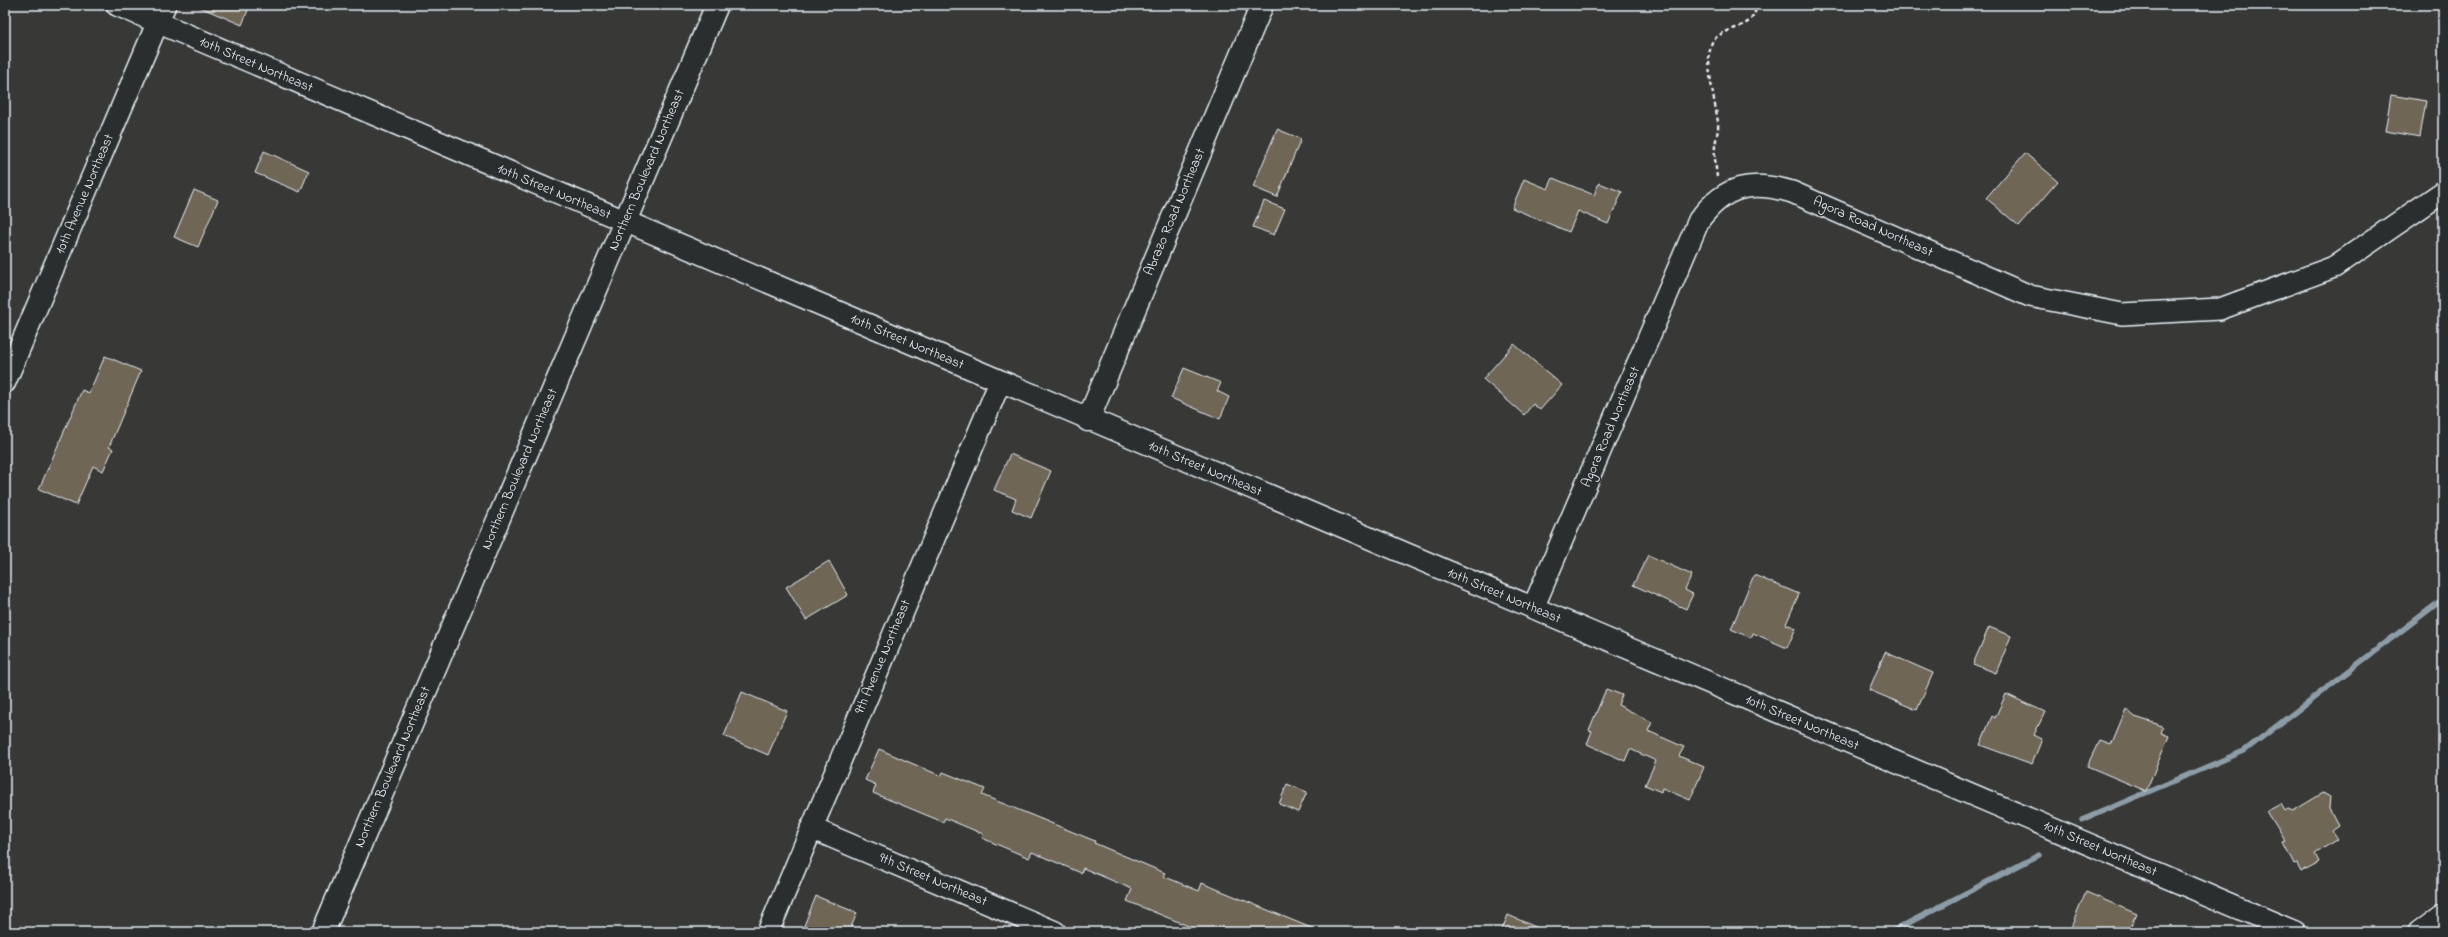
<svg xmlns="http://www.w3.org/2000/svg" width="2448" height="937" viewBox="0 0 2448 937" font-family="'Indie Flower',sans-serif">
  <rect width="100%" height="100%" fill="#383836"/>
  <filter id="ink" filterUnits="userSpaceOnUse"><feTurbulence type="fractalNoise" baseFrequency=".025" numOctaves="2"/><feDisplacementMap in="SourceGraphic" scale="8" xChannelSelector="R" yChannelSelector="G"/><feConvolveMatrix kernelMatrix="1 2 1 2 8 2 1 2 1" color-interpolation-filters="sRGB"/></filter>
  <g filter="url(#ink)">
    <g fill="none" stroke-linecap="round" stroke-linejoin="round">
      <path stroke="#8c9da8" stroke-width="5.5" d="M2082 820 2244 751 2443 599
        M1891 932 2039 855"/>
    </g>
    <path fill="#706657" stroke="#e8f1f8" d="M195 5H250L242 25Z
      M2391 95 2426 101 2420 137 2385 131Z
      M1277 129 1301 139 1277 197 1253 187Z
      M264 151 309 171 300 192 255 173Z
      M2025 153 2058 181 2019 226 1986 198Z
      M1553 178 1594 195 1599 183 1622 192 1608 224 1578 211 1569 232 1512 208 1524 179 1548 189Z
      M194 190 218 200 198 247 174 237Z
      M1264 201 1285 209 1274 235 1253 227Z
      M1514 344 1562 385 1540 410 1533 404 1524 415 1483 379Z
      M105 356 141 371 109 447 113 449 103 471 93 466 76 505 39 489 82 390 89 393Z
      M1184 368 1221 383 1217 391 1229 397 1220 419 1171 398Z
      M1010 454 1051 471 1031 518 1012 510 1016 499 994 490Z
      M1648 555 1692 575 1685 590 1693 594 1686 609 1633 585Z
      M829 561 848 595 806 620 786 587Z
      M1754 575 1799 594 1786 624 1796 628 1787 648 1753 633 1751 638 1731 629Z
      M1989 627 2011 636 1996 673 1973 664Z
      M1885 652 1933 673 1917 710 1869 690Z
      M1606 689 1622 695 1618 705 1652 722 1648 731 1684 747 1679 756 1704 767 1690 800 1662 788 1661 792 1645 785 1656 761 1630 749 1625 761 1587 744 1592 731 1589 730Z
      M742 692 787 711 768 755 724 736Z
      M2006 694 2045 712 2034 735 2042 739 2032 764 1980 745 1992 716 1995 718Z
      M2126 709 2135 717 2157 724 2163 727 2161 733 2169 736 2146 791 2087 766 2097 745H2098L2100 741 2111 745Z
      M879 749 941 776 943 772 985 789 982 795 1095 841 1094 843 1165 873 1163 876 1199 891 1202 883 1321 932H1203L1149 910 1127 901 1132 889 1083 868 1081 873 1032 852 1029 858 982 838 983 834 945 818 943 822 873 793 876 785 865 780Z
      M1287 784 1307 792 1298 812 1279 804Z
      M2323 793 2330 797 2329 808 2338 825 2331 830 2337 839 2315 854 2319 862 2301 872 2297 864 2294 865 2283 843 2286 842 2267 811 2281 804 2285 811 2288 809 2293 811Z
      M2086 892 2137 914 2129 932H2069Z
      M816 896 857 913 849 932H813L803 928Z
      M1508 915 1547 932H1501Z"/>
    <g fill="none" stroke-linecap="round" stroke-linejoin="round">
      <g stroke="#e8f1f8" stroke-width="24">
        <path id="street" d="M117 5 2295 932
          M5 382 165 5
          M1533 608 1699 220C1725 185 1751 180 1792 192L2030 296 2122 314 2220 309 2334 267 2443 192
          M811 828 1055 932
          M768 932 1000 382
          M2419 932 2443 914"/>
      </g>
      <g stroke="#e8f1f8" stroke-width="25">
        <path id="secondary" d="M1088 420 1262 5
          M323 932 717 5"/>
      </g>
      <path stroke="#e8f1f8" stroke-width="2.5" stroke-dasharray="4 3" stroke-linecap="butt" d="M1717 177C1716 167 1714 156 1715 146 1716 138 1719 129 1718 122 1715 101 1705 65 1711 45 1717 25 1756 33 1756 5"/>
      <use href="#street" stroke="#2a2d2e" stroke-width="21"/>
      <use href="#secondary" stroke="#2a2d2e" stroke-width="22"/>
    </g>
  </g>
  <g text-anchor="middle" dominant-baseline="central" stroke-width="3" stroke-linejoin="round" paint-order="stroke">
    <g font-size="14" fill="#e8f1f8" stroke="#2a2d2e">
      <text transform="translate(256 65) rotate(23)">10th Street Northeast</text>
      <text transform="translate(647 170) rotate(-67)">Northern Boulevard Northeast</text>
      <text transform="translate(554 192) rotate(23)">10th Street Northeast</text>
      <text transform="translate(85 194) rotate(-67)">10th Avenue Northeast</text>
      <text transform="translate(1175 212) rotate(-67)">Abrazo Road Northeast</text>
      <text transform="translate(1873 227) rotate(24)">Agora Road Northeast</text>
      <text transform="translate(907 342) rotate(23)">10th Street Northeast</text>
      <text transform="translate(1611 427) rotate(-67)">Agora Road Northeast</text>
      <text transform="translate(520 469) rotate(-67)">Northern Boulevard Northeast</text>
      <text transform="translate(1205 469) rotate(23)">10th Street Northeast</text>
      <text transform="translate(1504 596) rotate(23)">10th Street Northeast</text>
      <text transform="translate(883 657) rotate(-67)">9th Avenue Northeast</text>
      <text transform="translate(1802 723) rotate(23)">10th Street Northeast</text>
      <text transform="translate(393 767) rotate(-67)">Northern Boulevard Northeast</text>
      <text transform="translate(2100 849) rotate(23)">10th Street Northeast</text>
      <text transform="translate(933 880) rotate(23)">9th Street Northeast</text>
    </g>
  </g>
  <rect width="2448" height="937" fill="none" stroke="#2a2d2e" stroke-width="20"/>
  <rect x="10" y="10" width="2428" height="917" fill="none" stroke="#e8f1f8" stroke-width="1.5" filter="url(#ink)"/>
</svg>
